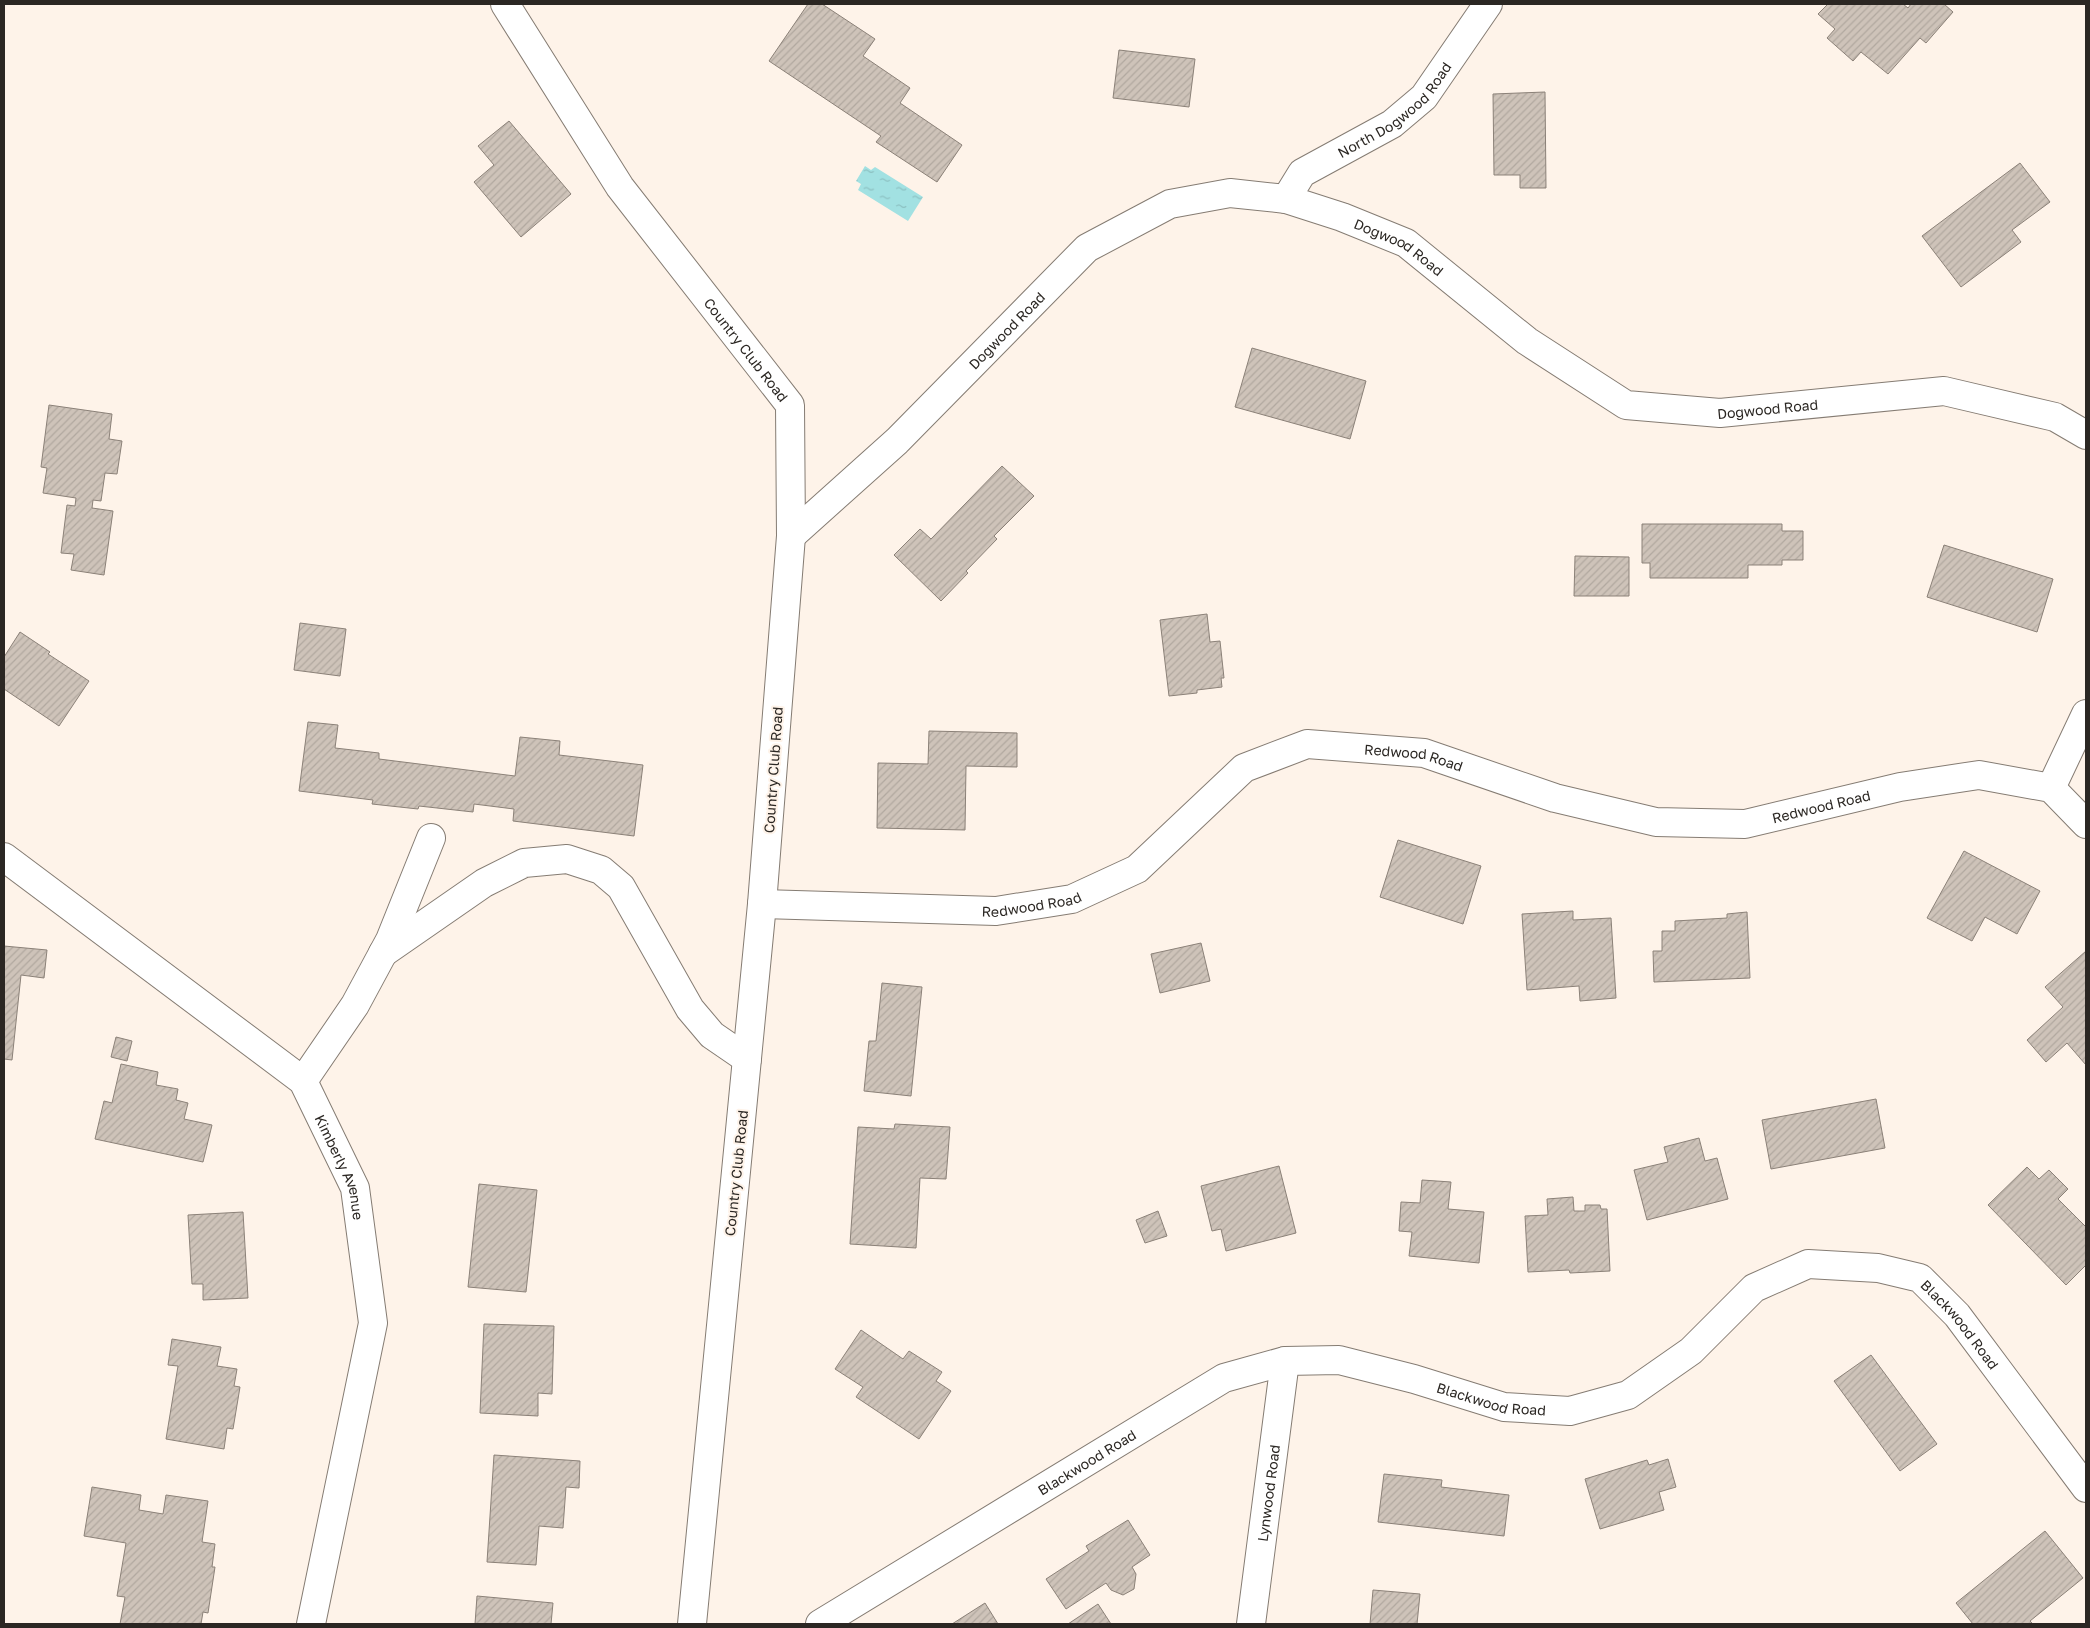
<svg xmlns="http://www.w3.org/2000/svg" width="2090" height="1628" viewBox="0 0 2090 1628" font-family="'Golos Text',sans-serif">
  <defs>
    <pattern id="water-ripples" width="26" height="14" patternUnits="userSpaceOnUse" patternTransform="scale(1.25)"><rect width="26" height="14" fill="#a2e1e2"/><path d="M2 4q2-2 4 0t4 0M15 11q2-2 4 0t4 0" fill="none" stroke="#8cc1c2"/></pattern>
    <pattern id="building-hatch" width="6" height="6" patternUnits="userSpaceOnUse" patternTransform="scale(1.25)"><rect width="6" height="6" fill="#cec3b9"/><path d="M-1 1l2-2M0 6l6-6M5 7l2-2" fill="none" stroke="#b1a89f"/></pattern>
  </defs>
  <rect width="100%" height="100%" fill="#fef3e9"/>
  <path fill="url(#water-ripples)" d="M865 166 871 170 875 167 923 197 908 221 858 190 861 184 856 181Z"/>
  <path fill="url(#building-hatch)" stroke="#8b8178" d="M808 4H822L875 39 863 56 910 88 900 103 962 145 937 182 876 142 881 136 769 61Z
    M1828 4H1903L1908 8 1911 4H1944L1953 12 1926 43 1920 38 1888 74 1861 52 1853 61 1827 38 1835 29 1818 14Z
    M1119 50 1195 59 1189 107 1113 98Z
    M1545 92 1546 188H1520V175H1494L1493 94Z
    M509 121 571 194 521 237 474 182 494 165 478 146Z
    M2020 163 2050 202 2012 230 2021 242 1961 287 1922 236Z
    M1252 348 1366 381 1350 439 1235 407Z
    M49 405 112 414 109 439 122 441 117 474 105 473 101 501 93 500 92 508 113 511 104 575 71 570 74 554 61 553 67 505 75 506 76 498 43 493 47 468 41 467Z
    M1002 466 1034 496 994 536 997 539 966 571 968 573 941 601 894 555 920 529 931 539Z
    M1642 524H1782V531H1803V560H1782V565H1748V578H1650V563H1642Z
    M1944 545 2053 579 2037 632 1927 597Z
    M1575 556 1629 557V596H1574Z
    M1207 614 1210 642 1220 641 1224 678H1221L1222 687 1197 690V693L1169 696 1160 620Z
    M300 623 346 629 340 676 294 670Z
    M20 632 50 652 48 654 89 681 59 726 4 689V657Z
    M308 722 338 725 335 748 379 753V759L515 776 520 737 560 741 559 755 643 765 634 836 513 821 514 809 474 804 473 812 419 806 418 809 372 804 373 800 299 791Z
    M929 731 1017 733V767L966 766 965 830 877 828 878 763 928 764Z
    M1398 840 1481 866 1463 924 1380 897Z
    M1964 851 2040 891 2017 934 1985 917 1972 941 1927 918Z
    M1573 911V920L1611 918 1616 998 1580 1001 1579 986 1527 990 1522 914Z
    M1747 912 1750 978 1654 982 1653 951H1662V931H1675V921L1727 918V914Z
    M1201 943 1210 981 1160 993 1151 954Z
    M4 946 47 950 44 978 21 975 12 1060 4 1059Z
    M2086 951V1065L2067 1043 2046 1062 2027 1040 2063 1007 2045 987Z
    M882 983 922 987 911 1096 864 1091 869 1041H876Z
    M116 1037 132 1041 127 1061 111 1057Z
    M121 1064 158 1072 156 1085 178 1089 176 1100 188 1103 184 1119 212 1125 203 1162 95 1139 104 1101 112 1103Z
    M1876 1099 1885 1148 1771 1169 1762 1120Z
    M895 1124 950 1127 946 1179 920 1178 916 1248 850 1244 858 1127 894 1129Z
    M1699 1138 1705 1161 1717 1158 1728 1199 1647 1220 1634 1170 1668 1162 1664 1147Z
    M1279 1166 1296 1233 1226 1251 1221 1229 1212 1231 1201 1186Z
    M2027 1167 2039 1179 2049 1170 2068 1189 2058 1199 2086 1227V1265L2066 1285 1988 1205Z
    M1422 1180 1451 1182 1448 1209 1484 1212 1479 1263 1409 1256 1412 1232 1399 1231 1401 1202 1420 1203Z
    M479 1184 537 1190 526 1292 468 1287Z
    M1573 1197 1574 1211H1585V1205H1600L1601 1209H1607L1610 1271 1570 1273 1569 1270 1528 1272 1525 1216 1548 1215 1547 1199Z
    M1158 1211 1167 1236 1145 1243 1136 1220Z
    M243 1212 248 1298 203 1300V1284H192L188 1215Z
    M484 1324 554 1326 552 1394 538 1393V1416L480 1413Z
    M861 1330 903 1359 909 1351 942 1372 936 1381 951 1391 919 1439 856 1397 863 1387 835 1369Z
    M172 1339 221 1347 217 1366 237 1369 234 1386 240 1387 233 1429 227 1428 224 1449 166 1439 178 1366 168 1365Z
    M1871 1355 1937 1444 1900 1471 1834 1381Z
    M494 1455 580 1461 579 1488 566 1487 563 1528 539 1526 536 1565 487 1562Z
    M1668 1459 1676 1487 1659 1492 1664 1510 1600 1529 1585 1479 1647 1460 1649 1465Z
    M1384 1474 1442 1480 1441 1487 1509 1495 1504 1536 1378 1522Z
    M92 1487 141 1495 139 1510 163 1514 166 1495 208 1501 202 1542 215 1544 212 1567H215L208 1613 203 1612 201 1624H120L125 1597 117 1596 126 1543 84 1536Z
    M1128 1520 1150 1555 1132 1567 1136 1574 1134 1589 1123 1595 1111 1590 1106 1583 1066 1609 1046 1579 1089 1551 1086 1546Z
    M2045 1531 2083 1578 2030 1621 2033 1624H1973L1956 1603Z
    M1373 1590 1420 1594 1417 1624H1370Z
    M477 1596 553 1603 551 1624H475Z
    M985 1603 998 1624H952Z
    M1098 1604 1111 1624H1068Z"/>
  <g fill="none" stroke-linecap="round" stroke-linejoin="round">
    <g stroke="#857c73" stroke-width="30">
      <g id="minor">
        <path id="s1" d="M505 4 620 187 790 405 791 536 762 904 692 1624"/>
        <path id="s2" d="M1286 199 1302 173 1392 124 1424 97 1488 4"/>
        <path id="s3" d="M791 536 897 441 1087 248 1170 204 1230 193 1286 199 1342 217 1406 243 1527 341 1626 405 1720 413 1944 391 2055 417 2086 435"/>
        <path d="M2051 788 2086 714"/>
        <path id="s4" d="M4 857 303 1081 355 1188 373 1323 311 1624"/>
        <path id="s5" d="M762 904 996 911 1072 899 1137 869 1244 768 1307 744 1424 753 1555 798 1656 822 1745 824 1900 787 1979 775 2051 788 2086 824"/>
        <path d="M383 953 484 883 524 863 567 859 601 870 621 887 690 1009 712 1035 747 1059"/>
        <path d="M303 1081 355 1005 390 940 431 838"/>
        <path id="s6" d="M820 1624 1224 1378 1285 1361 1339 1360 1414 1379 1504 1407 1570 1411 1628 1395 1691 1351 1754 1288 1808 1264 1878 1268 1920 1278 1957 1315 2086 1488"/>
        <path id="s7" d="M1251 1624 1285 1361"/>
      </g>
    </g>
    <use href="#minor" stroke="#fff" stroke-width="28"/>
  </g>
  <g text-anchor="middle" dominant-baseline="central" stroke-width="4" stroke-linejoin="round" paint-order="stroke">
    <g font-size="14" fill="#2b2723" stroke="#fef3e9">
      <text stroke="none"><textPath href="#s2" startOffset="144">North Dogwood Road</textPath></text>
      <text stroke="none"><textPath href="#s3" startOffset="748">Dogwood Road</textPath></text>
      <text stroke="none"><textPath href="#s3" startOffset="298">Dogwood Road</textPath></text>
      <text stroke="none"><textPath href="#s1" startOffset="422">Country Club Road</textPath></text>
      <text stroke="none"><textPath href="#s3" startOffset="1168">Dogwood Road</textPath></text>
      <text stroke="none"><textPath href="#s5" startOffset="705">Redwood Road</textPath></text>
      <text transform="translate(773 770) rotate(-86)">Country Club Road</text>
      <text stroke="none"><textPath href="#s5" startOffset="1124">Redwood Road</textPath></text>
      <text stroke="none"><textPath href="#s5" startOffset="270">Redwood Road</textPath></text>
      <text stroke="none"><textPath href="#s4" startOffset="468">Kimberly Avenue</textPath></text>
      <text transform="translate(736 1173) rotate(-84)">Country Club Road</text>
      <text stroke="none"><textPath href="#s6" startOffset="1288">Blackwood Road</textPath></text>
      <text stroke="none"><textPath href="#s6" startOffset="748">Blackwood Road</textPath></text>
      <text stroke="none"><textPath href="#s6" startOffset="312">Blackwood Road</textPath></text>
      <text stroke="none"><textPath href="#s7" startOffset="132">Lynwood Road</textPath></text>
    </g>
  </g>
  <rect width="2090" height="1628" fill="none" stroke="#2b2723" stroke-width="10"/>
</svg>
